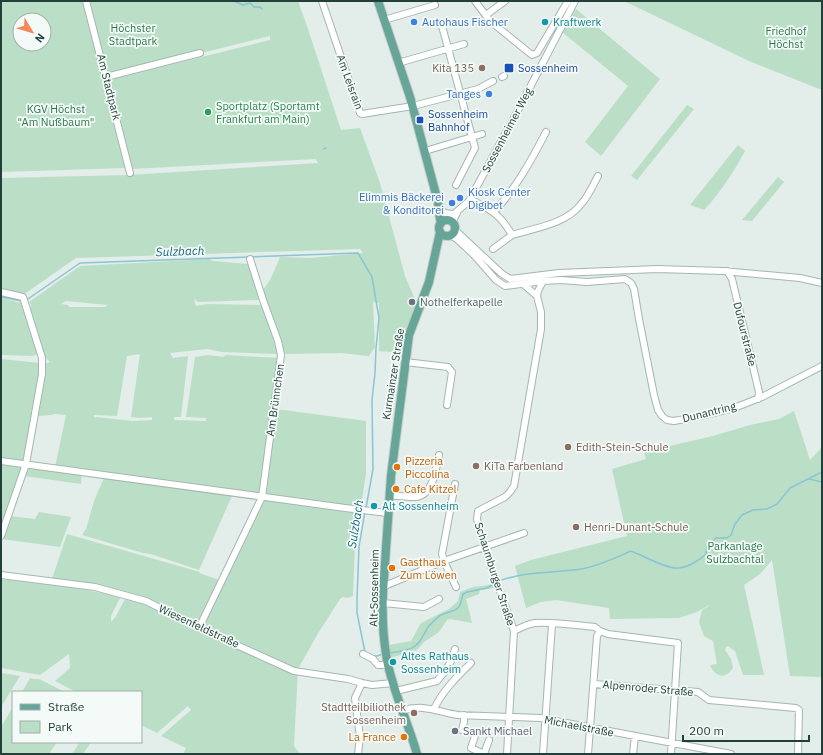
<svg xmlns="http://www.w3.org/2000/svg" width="823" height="755" viewBox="0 0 823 755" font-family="'IBM Plex Sans',sans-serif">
  <rect width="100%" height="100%" fill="#e3ede9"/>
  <path fill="#bbdfc6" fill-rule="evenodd" d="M1 1H84L126 168 1 172ZM20 20H44V44H20Z
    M90 1H298L307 26 341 130 360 128 380 183 405 276 417 304 406 329 402 353 379 351V303L373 302 375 347 369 356 341 353 285 354 262 291C272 279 274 271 280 257L310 258 363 253 360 249 76 258 23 295 1 290V178L128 175 318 163 316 159 132 169 110 80 270 40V36L108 76Z
    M624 1H822V90L749 61Z
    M576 9 660 79 601 156 585 142 628 86 562 32Z
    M687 105 694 109 637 180 631 176Z
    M738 145 745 151C733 173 721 192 704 210L690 205Z
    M778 177 784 182 752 221 742 220Z
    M209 259 213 261 248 264 259 300 198 302 194 299 196 306 208 304 262 305 278 354 222 352 207 349 170 353 173 358 188 356 181 417H174V420L206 421V418L186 417 195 357 208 355 223 357 226 355 279 358 261 491 256 495 55 467 66 415 54 414 52 415 36 416 45 364 50 362 45 357 30 311 31 305 29 302 80 266ZM66 301 108 305 105 307H69L68 305 61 304ZM140 354 131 417 139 418 152 417V420L133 421 96 417 94 418V415L117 416 127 356Z
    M1 298 21 303 38 354 32 356 1 355Z
    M1 359 40 363 35 401 24 462 14 459H1Z
    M276 409 366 421V474L355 544 353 596 347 598 343 597 340 599 317 635 298 669 294 746 300 754H183L186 748 161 736 191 710 188 706 157 733 141 725V692H76L55 681 70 668 69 654 40 675 1 668V579L73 588 121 596 111 616V622L116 616 126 597 161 610 200 631 263 500Z
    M794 411 810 460 822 447V677L790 676 772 560 760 574 744 585 764 675H743L735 651 728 646 726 647 725 650 731 659 733 668C725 680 715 677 710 665L717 664 713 641 704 636 699 622 702 610 709 606V605L697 612 679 618 610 619 609 608 556 600 541 602 526 608 515 566 531 560 627 536 612 469 646 459 644 452 713 436 750 425 779 419Z
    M8 463 20 467 22 469 1 529V464Z
    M27 466 82 473 81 484 24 476Z
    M104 478 232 496 199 570 151 554 143 553 82 535 86 529 94 501Z
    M39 512 71 517 60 547 2 539 10 516 35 519Z
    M67 534 200 572 199 573 219 580 199 625 123 594 51 582Z
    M493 581 495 588 480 590 479 594 466 599 472 623 450 619 447 620 439 632 424 642 417 650 390 658 389 645 411 641 421 623 449 609 458 601 460 592 473 587 489 585Z
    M2 673 20 676 1 707V677Z
    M30 678 34 679H39L65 692H22Z
    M13 707V742H57L49 754H1V727Z
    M80 742H91L83 754H72Z"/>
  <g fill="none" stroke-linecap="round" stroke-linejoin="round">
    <path stroke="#89c5d4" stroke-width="1.5" d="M234 1 243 5 250 3 254 7H260L262 9
      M324 149 326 148
      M1 297 22 301
      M25 301 80 263 358 253 372 277 379 318 376 348 375 373 372 400 373 469 366 508
      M809 479 822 482
      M499 581C526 571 554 573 581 569 599 566 615 558 631 551 644 556 666 569 678 568 687 568 700 560 706 554L707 546 716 538H727L731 535 735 524 742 515 753 510 767 509 777 504 790 488 822 472
      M365 652 357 613V598L359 547 365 511
      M389 653C397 652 409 651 415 646 422 642 424 632 429 626 433 622 436 618 441 615 456 608 459 614 463 594L467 592 487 588 496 583
      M373 656H377L383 654"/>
    <g stroke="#a5b6b1" stroke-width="8">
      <path id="minor" d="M86 1 130 173
        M322 1 360 113 362 114 413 106 478 89 493 81
        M475 1 490 21 532 55 537 53 568 1
        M486 15 505 1
        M384 20 435 5
        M442 26 475 148 456 185
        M398 63 464 44
        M106 77 200 53
        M502 77 504 76
        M425 151 482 134
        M470 199C491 210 500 214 512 235 535 228 567 224 582 203 589 195 593 185 598 176
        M439 208 445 213 453 214
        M494 212C516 188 531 161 546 132
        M447 220 469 201 516 114 575 1
        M454 225V219L457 213
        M455 230 501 273 510 279 559 273 657 269 723 271 800 278 822 283
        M450 235 457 239 474 255 496 280 505 286 543 281 561 280 587 282 625 279 631 283 634 289 639 319 654 395 658 410 662 416 667 420 674 421 696 417 734 408 762 397 822 366
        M493 249 512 235
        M727 271 732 279 759 392 758 399
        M523 284 537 296
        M1 292 23 297 42 358V374L26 464 1 536
        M405 362 448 367 452 372 447 405
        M1 461 345 508 388 513
        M455 484 442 554 444 561 456 587
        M389 495C398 496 407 497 415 497 433 496 436 469 439 455
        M1 575 95 587 146 601 199 628 294 671 348 679 362 683 372 685 393 683
        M384 584 387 585 444 561 524 533
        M383 603 424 607 439 599
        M199 628 262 497 281 355 278 341 263 300 250 259
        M514 631C520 628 527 624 535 623 554 622 575 625 595 627L600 631 608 634 678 643 671 754
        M363 654 373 659 378 665H388
        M594 684 698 692 709 700 796 708 799 710 798 754
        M396 691 437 681 446 670 451 661 455 649
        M434 709C443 690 457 677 471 663
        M402 711C423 703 438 712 458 715L540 718 731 754
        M464 715V722L462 730 476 733 471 748 484 754 489 740
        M358 754 360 737 355 698 362 683
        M507 754 514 631 484 546 477 519 478 511 505 497 510 492 514 486 541 329V312L537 296 538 291 543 281
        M543 754 552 624
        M588 754 597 636 600 631
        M633 754 635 736"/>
    </g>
    <g stroke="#c1cac8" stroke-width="10">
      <path id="major" d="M378 1 410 97 438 202C439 210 439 216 441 223
        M439 228a8 8 0 1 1 16 0a8 8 0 1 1-16 0Z
        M417 754C408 722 393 692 387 660 383 638 382 614 383 592L391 476 409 335 429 282 440 232"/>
    </g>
    <use href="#minor" stroke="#fff" stroke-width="6"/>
    <use href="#major" stroke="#66a597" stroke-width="8"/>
  </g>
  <g fill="#3f7fe0" stroke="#f4faf7" stroke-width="1.5">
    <circle cx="414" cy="22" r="4"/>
    <circle cx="489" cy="94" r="4"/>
    <circle cx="460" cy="198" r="4"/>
    <circle cx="452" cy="203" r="4"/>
  </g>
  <g fill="#0f9aa8" stroke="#f4faf7" stroke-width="1.5">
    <circle cx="545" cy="22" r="4"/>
    <circle cx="374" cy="506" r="4"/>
    <circle cx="393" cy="662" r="4"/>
  </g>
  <g fill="#8d6e63" stroke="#f4faf7" stroke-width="1.5">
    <circle cx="482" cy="68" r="4"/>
    <circle cx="568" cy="447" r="4"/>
    <circle cx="476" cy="466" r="4"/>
    <circle cx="576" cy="527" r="4"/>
    <circle cx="414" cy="713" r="4"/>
  </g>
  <g fill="#1a4fb4" stroke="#f4faf7" stroke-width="1.5">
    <rect x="504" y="63" width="10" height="10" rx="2"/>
    <rect x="416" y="116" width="8" height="8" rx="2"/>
  </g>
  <circle fill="#2e9e5b" stroke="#f4faf7" stroke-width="1.5" cx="208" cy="112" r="4"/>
  <g fill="#6b7280" stroke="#f4faf7" stroke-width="1.5">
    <circle cx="412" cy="302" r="4"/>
    <circle cx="455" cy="731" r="4"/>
  </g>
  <g fill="#e8710a" stroke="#f4faf7" stroke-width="1.5">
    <circle cx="397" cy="467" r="4"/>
    <circle cx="396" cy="489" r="4"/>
    <circle cx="392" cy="568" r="4"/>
    <circle cx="404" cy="737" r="4"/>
  </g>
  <g text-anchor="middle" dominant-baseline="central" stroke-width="3.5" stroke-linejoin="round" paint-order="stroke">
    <g font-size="11" fill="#366cbe" stroke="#f4faf7" text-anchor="start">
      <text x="422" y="22">Autohaus Fischer</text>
      <text x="481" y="94" text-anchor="end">Tanges</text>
      <text x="468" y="192">Kiosk Center<tspan x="468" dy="13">Digibet</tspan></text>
      <text x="444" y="197" text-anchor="end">Elimmis Bäckerei<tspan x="444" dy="13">&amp; Konditorei</tspan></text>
    </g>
    <g font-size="11" fill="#0d838f" stroke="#f4faf7" text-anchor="start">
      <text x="553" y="22">Kraftwerk</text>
      <text x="382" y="506">Alt Sossenheim</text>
      <text x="401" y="656">Altes Rathaus<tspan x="401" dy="13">Sossenheim</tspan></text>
    </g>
    <g font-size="11" fill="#2a784c" stroke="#f4faf7">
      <text x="133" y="28">Höchster<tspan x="133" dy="13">Stadtpark</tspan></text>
      <text x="786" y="31">Friedhof<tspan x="786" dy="13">Höchst</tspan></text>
      <text x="56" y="109">KGV Höchst<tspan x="56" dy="13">"Am Nußbaum"</tspan></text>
      <text x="735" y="546">Parkanlage<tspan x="735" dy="13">Sulzbachtal</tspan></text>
    </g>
    <g font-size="11" fill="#785e54" stroke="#f4faf7" text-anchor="start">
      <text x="474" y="68" text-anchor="end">Kita 135</text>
      <text x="576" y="447">Edith-Stein-Schule</text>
      <text x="484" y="466">KiTa Farbenland</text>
      <text x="584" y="527">Henri-Dunant-Schule</text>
      <text x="406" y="707" text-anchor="end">Stadtteilbiliothek<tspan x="406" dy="13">Sossenheim</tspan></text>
    </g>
    <g font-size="11" fill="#164399" stroke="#f4faf7" text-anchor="start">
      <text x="518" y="68">Sossenheim</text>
      <text x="428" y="114">Sossenheim<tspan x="428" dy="13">Bahnhof</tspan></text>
    </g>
    <g font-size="11" fill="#224039" stroke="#f4faf7">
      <text transform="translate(350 82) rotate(70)">Am Leisrain</text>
      <text transform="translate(109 87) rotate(76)">Am Stadtpark</text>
      <text transform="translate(507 130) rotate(-62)">Sossenheimer Weg</text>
      <text transform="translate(745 334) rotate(76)">Dufourstraße</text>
      <text transform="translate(393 374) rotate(-81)">Kurmainzer Straße</text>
      <text transform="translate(275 400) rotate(-82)">Am Brünnchen</text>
      <text transform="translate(709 412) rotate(-14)">Dunantring</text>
      <text transform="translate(495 574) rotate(72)">Schaumburger Straße</text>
      <text transform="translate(374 588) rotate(-89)">Alt-Sossenheim</text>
      <text transform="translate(199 626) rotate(25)">Wiesenfeldstraße</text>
      <text transform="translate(648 688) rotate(5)">Alpenroder Straße</text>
      <text transform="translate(579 726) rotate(11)">Michaelstraße</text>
    </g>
    <g font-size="11" fill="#27864d" stroke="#f4faf7" text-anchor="start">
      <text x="216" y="106">Sportplatz (Sportamt<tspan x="216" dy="13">Frankfurt am Main)</tspan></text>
    </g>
    <g font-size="11" fill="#5b616d" stroke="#f4faf7" text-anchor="start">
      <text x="420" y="302">Nothelferkapelle</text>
      <text x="463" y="731">Sankt Michael</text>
    </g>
    <g font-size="11" fill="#c56008" stroke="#f4faf7" text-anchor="start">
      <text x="405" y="461">Pizzeria<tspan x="405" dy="13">Piccolina</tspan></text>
      <text x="404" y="489">Cafe Kitzel</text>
      <text x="400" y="562">Gasthaus<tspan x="400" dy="13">Zum Löwen</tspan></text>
      <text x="396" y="737" text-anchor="end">La France</text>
    </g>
    <g font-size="12" font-style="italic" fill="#19687e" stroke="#f4faf7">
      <text transform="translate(180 251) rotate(-2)">Sulzbach</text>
      <text transform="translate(355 524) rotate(-81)">Sulzbach</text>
    </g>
  </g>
  <rect width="823" height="755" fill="none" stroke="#224039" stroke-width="4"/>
  <rect x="12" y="691" width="130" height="52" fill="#f4faf7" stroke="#a0b0ab"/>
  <rect x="20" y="704" width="20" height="6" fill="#66a597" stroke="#a0b0ab"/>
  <text x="48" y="711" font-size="12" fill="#224039">Straße</text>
  <rect x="20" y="721" width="20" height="12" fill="#bbdfc6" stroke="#a0b0ab"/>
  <text x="48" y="731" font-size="12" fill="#224039">Park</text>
  <g transform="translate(32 32) rotate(128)"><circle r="19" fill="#f4faf7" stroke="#a0b0ab"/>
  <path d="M0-3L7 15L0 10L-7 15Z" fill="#f78657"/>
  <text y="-6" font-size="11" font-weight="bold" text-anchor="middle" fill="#224039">N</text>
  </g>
  <path d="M683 735v6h126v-6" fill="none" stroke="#224039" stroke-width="2"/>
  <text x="689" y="735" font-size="12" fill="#224039" stroke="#f4faf7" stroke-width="3" paint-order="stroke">200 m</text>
</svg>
